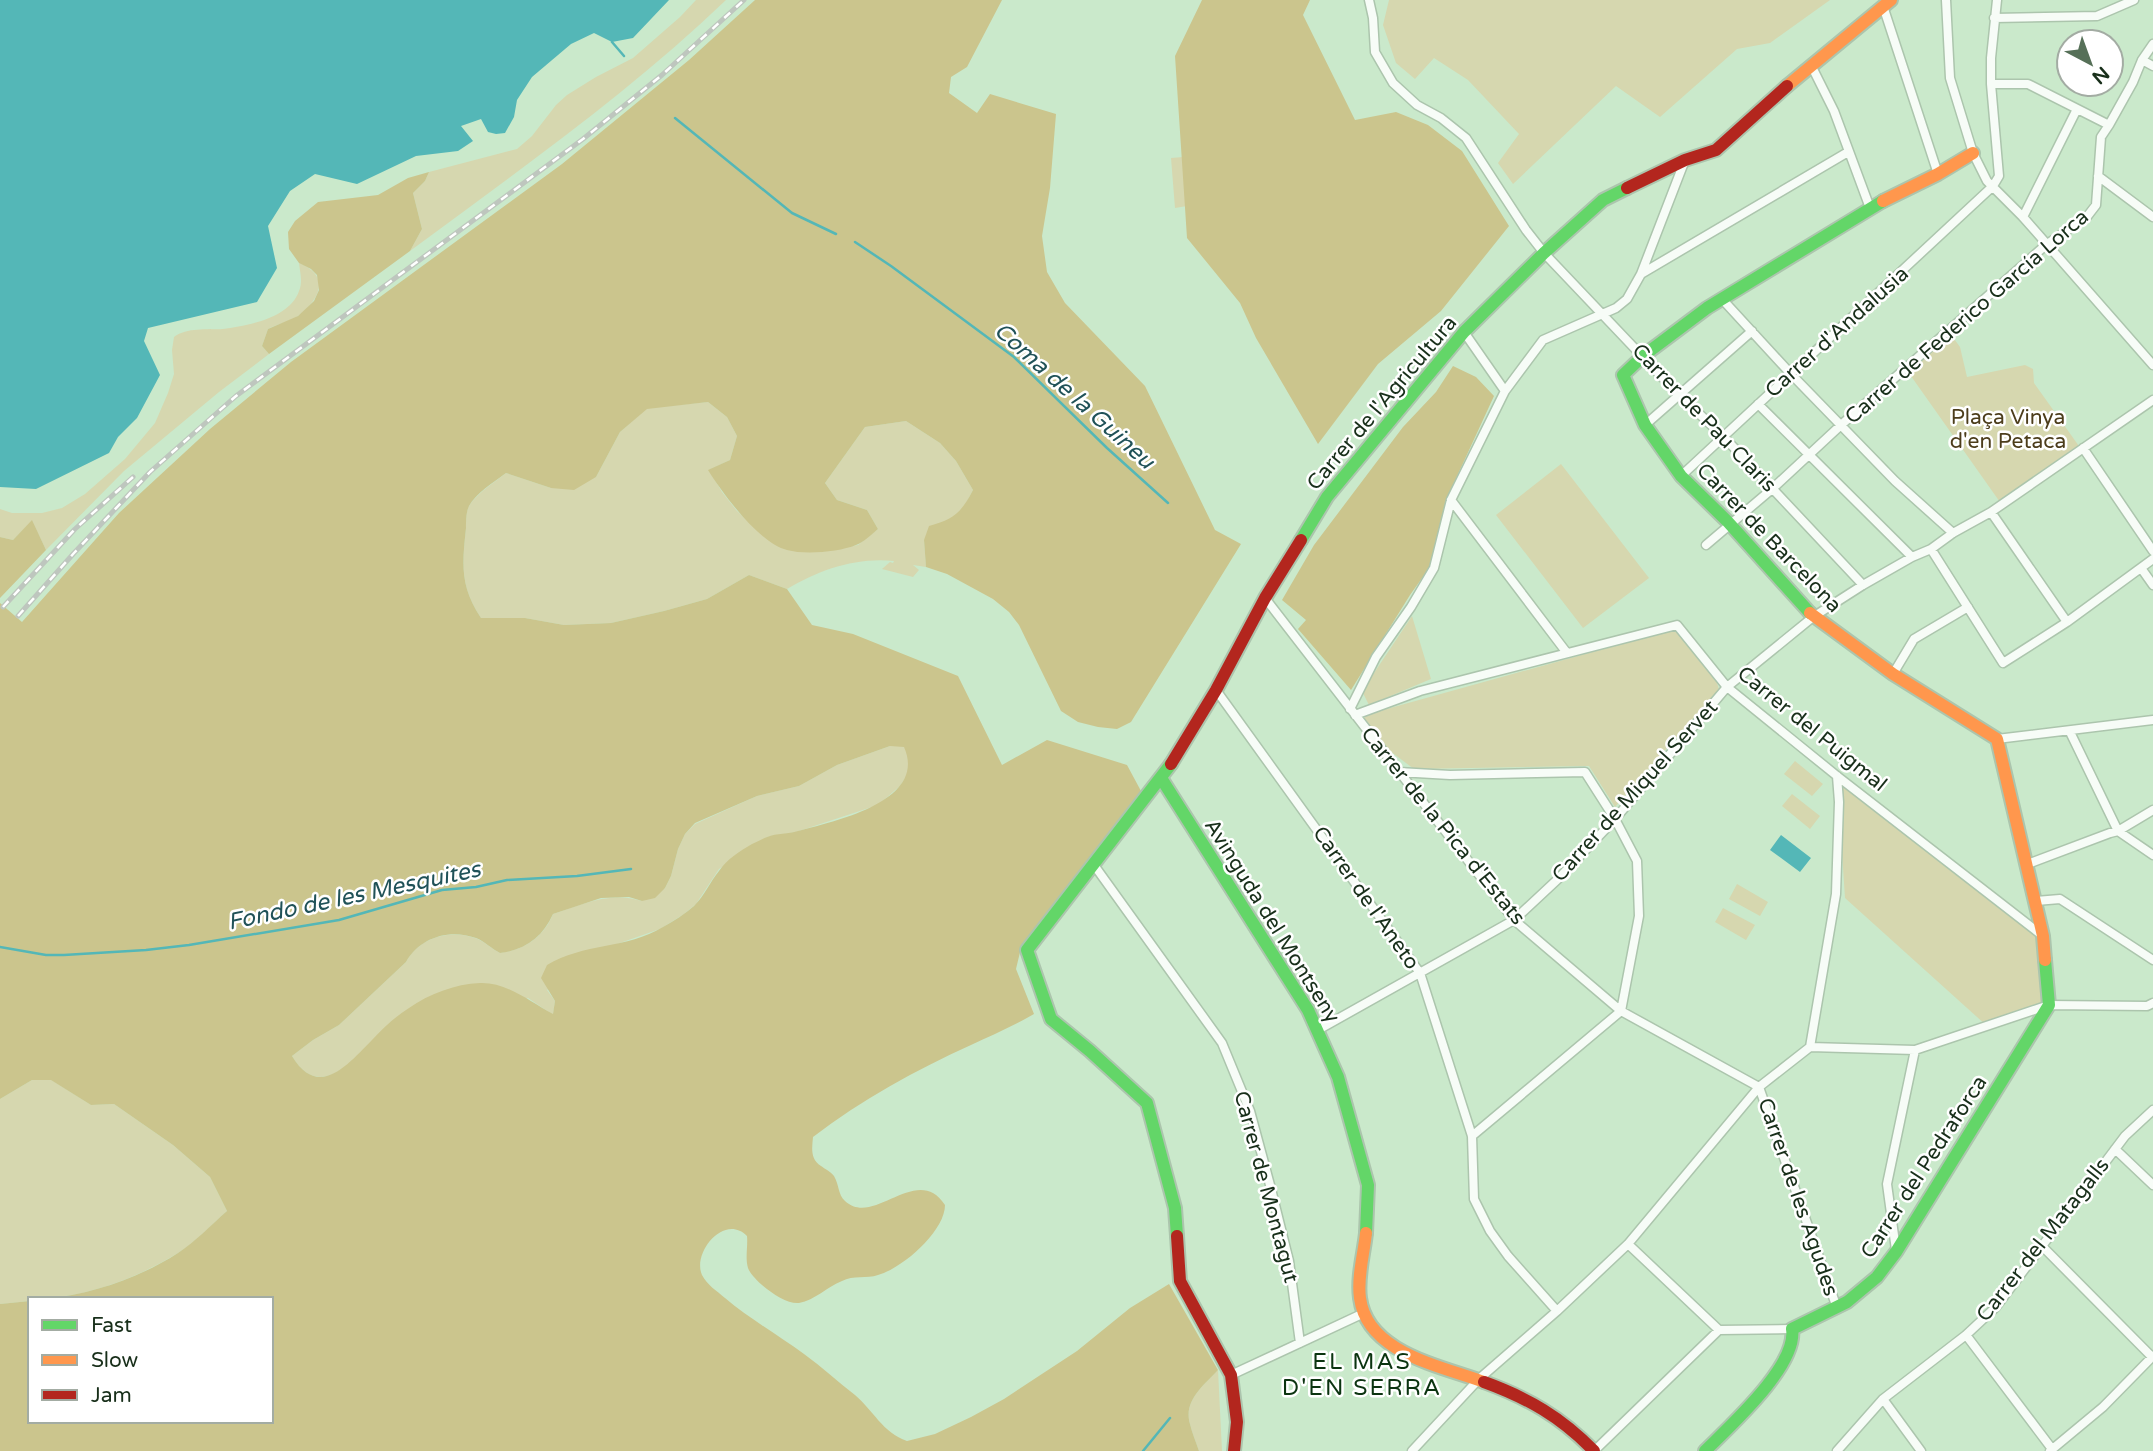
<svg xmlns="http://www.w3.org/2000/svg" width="2153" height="1451" viewBox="0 0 2153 1451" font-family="'Varela Round',sans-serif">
  <rect width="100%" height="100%" fill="#cae9cb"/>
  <path fill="#d6d7af" d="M696 0H726C629 93 518 171 410 251L422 229 413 193 425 181 429 172 517 149 532 136 556 105 567 95 596 77 633 58 680 17Z
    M1389 0H1830L1770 43 1737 49 1660 117 1616 86 1513 184 1498 163 1519 134 1468 80 1434 58 1415 79 1396 63 1383 25Z
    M1183 157 1187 206 1175 208 1171 158Z
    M299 263C331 276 320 299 298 316 289 322 277 324 268 329L262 346 269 354 219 392 124 471 46 550 32 521 13 540 0 537V509L12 513H42L62 508 85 494 125 459 155 423 168 393 174 374 172 350 174 337C187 327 207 330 223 329 247 326 290 318 299 291 303 282 300 272 299 263Z
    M1952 336 1960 347 1967 377 2025 365 2033 369 2034 383 2081 449 2002 505 1906 369Z
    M708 402 727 417 737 436 730 460 709 470 722 492 737 511 764 536 821 552 858 545 878 529 867 510 837 500 825 483 865 427 906 421 940 443 956 461 973 490 963 509 924 540 926 567 913 565 919 570 913 577 882 569 890 562 893 563 894 561C856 557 819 570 787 589L749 575 707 599 664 611 611 623 564 625 525 618H481C460 586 462 565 466 528 466 521 466 511 469 506 477 493 495 482 506 473L551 488 596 477 620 432 647 408Z
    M1561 464 1649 578 1583 628 1496 515Z
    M1412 616 1431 679 1369 705 1362 691Z
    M1675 629 1717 683 1719 689 1615 807 1589 766 1414 769 1390 751 1364 720 1365 715Z
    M890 746H904L910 759 908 774 900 786 878 805 796 832 767 837 719 869 696 904 684 914 660 929 617 944 547 990 555 1001 553 1015 528 998 352 1061C330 1081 309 1085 292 1056L313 1040 339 1025 406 962C419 938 449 929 475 938 484 941 492 949 500 953 524 950 544 937 553 914 583 904 610 891 642 901L665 888 671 876 678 849 685 834 695 824 757 796 799 786 837 765Z
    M1795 761 1823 784 1812 796 1784 774Z
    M1837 776 2043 936 2049 1005 1987 1026 1845 898Z
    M1792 794 1820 816 1810 829 1782 806Z
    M1737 884 1768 902 1760 916 1729 899Z
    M1723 908 1755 925 1746 940 1715 922Z
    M50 1079 91 1105 114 1104 173 1145 210 1177 227 1211C211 1225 196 1242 178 1253 134 1280 81 1299 30 1299V1301L0 1304V1099L32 1080Z
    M1218 1370 1222 1451H1199C1196 1442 1192 1433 1190 1424 1183 1401 1204 1385 1218 1370Z"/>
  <path fill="#cbc58d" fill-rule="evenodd" d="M755 0H1002L967 67 951 77 949 93 977 113 990 94 1056 114 1050 188 1042 236 1047 272 1065 303 1145 386 1215 530 1241 544 1131 722 1117 729 1098 727 1078 722 1061 711 1019 625 1009 612 993 599 947 574 926 567 924 540 929 526C954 519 961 513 973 490L956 461 940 443 906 421 865 427 825 483 837 500 867 510 878 529C872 534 864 542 856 545 839 552 805 555 787 550 759 543 723 494 708 470L730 460 737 436 727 417 708 402 647 409 620 432 596 477 574 490 551 488 506 473C494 482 476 493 469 506 466 512 466 522 466 528 462 565 460 586 481 618H525L564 625 611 623 664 611 707 599 749 575 787 589 812 625 853 634 958 676 1002 765 1047 740 1127 765 1141 791 1021 948 1016 969 1034 1014C1013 1026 992 1035 971 1045 916 1070 861 1100 813 1137 812 1148 810 1159 821 1166 825 1169 830 1171 834 1176 839 1184 838 1195 845 1201 874 1228 917 1162 945 1205 945 1231 903 1268 878 1275 867 1279 853 1275 842 1281 827 1287 815 1300 799 1303 784 1305 753 1281 748 1268 745 1258 748 1246 747 1236 724 1213 692 1253 702 1275 707 1285 717 1291 725 1298 750 1319 778 1335 804 1354 822 1367 838 1382 855 1395 873 1410 883 1433 907 1441L935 1434 971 1417 1004 1399 1077 1351 1130 1308 1169 1284 1218 1370C1204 1385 1183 1401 1190 1424 1192 1433 1196 1442 1199 1451H0V1304L30 1301V1421H271V1299H46C92 1294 139 1278 178 1253 195 1242 211 1225 227 1211L210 1177 173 1145 114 1104 91 1105 51 1080H32L0 1099V603L22 622 119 513 210 429 291 362 562 164 689 60ZM890 746 904 747C928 801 836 821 798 831 788 834 777 833 767 837 762 839 757 842 752 844 740 851 727 859 719 871 710 882 705 895 694 906 685 914 674 921 663 927 627 949 583 943 547 965L541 978 555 1001 553 1014C530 1002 507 982 480 983 455 984 429 994 409 1008 396 1016 383 1028 372 1040 349 1063 319 1101 292 1056L313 1040 339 1025 406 962C419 938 449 928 476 938 484 941 492 949 500 953 525 950 543 937 553 914L601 898 629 897 642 901 655 898 665 888 671 876 678 849 685 834 695 823 757 796 799 786 837 765Z
    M1202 0H1310L1303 15 1355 120 1396 112 1428 125 1462 151 1509 226 1441 311 1378 364 1318 444 1256 338 1240 303 1187 238 1175 56Z
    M429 172 425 181 413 193 422 229 410 251 269 354 262 346 268 329 298 316 314 301 319 290 317 275 311 269 299 263 289 249 288 232 295 221 318 202 378 195 408 178Z
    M1453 366 1476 377 1494 396 1447 498 1430 567 1410 595 1351 690 1298 629 1306 620 1282 600 1314 545 1403 427 1436 392Z
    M32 520 46 550 0 598V537L13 540Z"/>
  <path fill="#54b7b7" d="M0 0H669L633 38 612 42 594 33 571 44 532 77 517 100 514 117 505 133 496 134 488 132 481 119 461 126 473 141 458 151 416 156 357 184 315 174 290 191 268 226 277 268 257 302 148 328 144 341 160 375 137 418 118 437 109 453 36 489 0 487Z
    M1781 835 1811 858 1800 872 1770 850Z"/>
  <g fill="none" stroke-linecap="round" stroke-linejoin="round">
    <path stroke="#54b7b7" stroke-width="2.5" d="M612 42 624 56
      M675 118 792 213 836 234
      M855 242 891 266 1014 357 1107 448 1168 503
      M0 947 46 955H64L146 950 189 945 339 920 442 890 476 887 507 880 577 876 631 869
      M1143 1451 1170 1418"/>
    <g stroke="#acc5ad" stroke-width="11">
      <path id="street" d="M1369 0 1373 18 1375 52 1393 83 1417 105 1441 118 1466 138 1526 230 1544 253 1679 395 1723 436 1863 585
        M1946 0 1950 78 1973 153 1987 181 2023 217 2153 365
        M1883 6 1938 174
        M1994 18 2097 16 2134 0
        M2142 60 2153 66
        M1811 65 1834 111 1870 208
        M1991 84H2028L2109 125
        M2098 176 2153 217
        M2023 217 2077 109
        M1641 274 1685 160
        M1722 299 1791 374 1895 481 1953 533
        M1464 332 1505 391
        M1758 404 1912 557
        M1645 425 1752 331
        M2083 448 2153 551
        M1681 476 1993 186 1999 176 1991 84V58L1997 0
        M1451 500 1567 653
        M1991 512 2067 622
        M1706 545 1772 489 1841 425 2047 244 2086 218 2096 205 2101 137 2109 125 2133 82 2142 60 2153 44
        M1931 549 2003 663 2067 622 2153 559
        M2141 568 2153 585
        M1265 598 1514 920 1621 1011 1759 1087 1837 1308
        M1893 674 1914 639 1968 607
        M1216 690 1420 973 1472 1136 1474 1199 1490 1231 1508 1256 1557 1311
        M1350 709 1376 657 1411 607 1434 568 1451 500 1505 391 1543 340 1616 308 1627 299 1641 274 1848 152
        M1355 715 1420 691 1677 625 1727 687 1837 776 2043 936
        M2070 732 2118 831 2153 855
        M1997 739 2153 720
        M1399 772 1450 775 1585 772 1615 819 1637 861 1639 916 1621 1011 1472 1136
        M1094 865 1222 1043 1250 1111 1270 1185 1289 1261 1300 1343
        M2025 865 2110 833 2118 831 2153 810
        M2036 901 2060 899 2153 960
        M1318 1030 1514 920 1558 879 1615 819 1727 687 1813 617 1863 585 1912 557 1931 549 1953 533 1991 512 2153 400
        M1810 1047 1836 894 1839 802 1837 776
        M2115 1149 2153 1185
        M1628 1244 1719 1330 1792 1329
        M2042 1246 2152 1357
        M1896 1250 1887 1184 1915 1050
        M1966 1335 2052 1449
        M1231 1375 1364 1313
        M1883 1399 1921 1451
        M1412 1451 1479 1379 1557 1311 1628 1244 1759 1087 1810 1047 1915 1050 2049 1005 2147 1006 2153 1003
        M1594 1451 1719 1330
        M1837 1451 1883 1399 1966 1335 1996 1307 2125 1136 2153 1110
        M2050 1451 2103 1407 2153 1356"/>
    </g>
    <g stroke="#acc5ad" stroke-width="16">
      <path id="fast" d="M1301 540 1327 497 1464 332 1544 253 1603 200 1627 188
        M1810 613 1728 522 1681 476 1645 425 1623 375 1643 356 1707 308 1883 201
        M1171 764 1027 950 1051 1019 1090 1051 1147 1103 1175 1208 1177 1236
        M1161 778 1308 1010 1338 1077 1368 1185 1366 1233
        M1705 1451C1730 1426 1798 1365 1792 1329L1847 1302 1877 1277 1896 1252 2049 1005 2045 960"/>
    </g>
    <g stroke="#acc5ad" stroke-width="16">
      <path id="slow" d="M1787 86 1891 0
        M1883 201 1938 174 1973 153
        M1810 613 1893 674 1997 739 2043 936 2045 960
        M1366 1233C1364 1253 1357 1277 1360 1298 1367 1353 1441 1366 1484 1382"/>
    </g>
    <g stroke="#acc5ad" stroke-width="16">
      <path id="jam" d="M1627 188 1685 160 1716 150 1787 86
        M1171 764 1216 690 1265 598 1301 540
        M1177 1236 1180 1281 1231 1375 1237 1422 1234 1451
        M1484 1382C1528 1398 1561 1417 1594 1451"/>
    </g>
    <use href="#street" stroke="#f7fcf7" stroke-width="8"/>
    <use href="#fast" stroke="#63d668" stroke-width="12"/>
    <use href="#slow" stroke="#ff974d" stroke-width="12"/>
    <use href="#jam" stroke="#b3261e" stroke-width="12"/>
    <g stroke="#bec6be" stroke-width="5">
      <path id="rail" d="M3 607 75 529 133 477
        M18 616 74 553 150 472 236 396 583 139 662 75 744 0"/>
    </g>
    <use href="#rail" stroke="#fff" stroke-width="2.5" stroke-dasharray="8" stroke-linecap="butt"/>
  </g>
  <g text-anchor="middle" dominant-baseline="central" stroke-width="5" stroke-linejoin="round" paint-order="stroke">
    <g font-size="21" fill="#182f1a" stroke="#fff">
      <text transform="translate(1967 317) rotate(-41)">Carrer de Federico García Lorca</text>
      <text transform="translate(1837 332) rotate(-42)">Carrer d'Andalusia</text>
      <text transform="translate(1382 403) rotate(-50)">Carrer de l'Agricultura</text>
      <text transform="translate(1704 418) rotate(46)">Carrer de Pau Claris</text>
      <text transform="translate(1769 538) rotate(46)">Carrer de Barcelona</text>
      <text transform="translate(1812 729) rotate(39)">Carrer del Puigmal</text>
      <text transform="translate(1635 791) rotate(-48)">Carrer de Miquel Servet</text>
      <text transform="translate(1443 826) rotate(51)">Carrer de la Pica d'Estats</text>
      <text transform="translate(1366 898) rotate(55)">Carrer de l'Aneto</text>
      <text transform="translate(1272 921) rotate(58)">Avinguda del Montseny</text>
      <text transform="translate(1924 1167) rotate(-57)">Carrer del Pedraforca</text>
      <text transform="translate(1266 1187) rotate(75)">Carrer de Montagut</text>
      <text transform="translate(1798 1197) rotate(71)">Carrer de les Agudes</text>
      <text transform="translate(2043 1240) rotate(-52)">Carrer del Matagalls</text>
    </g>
    <g font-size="21" fill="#4c3d1b" stroke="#fff">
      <text x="2008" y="417">Plaça Vinya<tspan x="2008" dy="24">d'en Petaca</tspan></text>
    </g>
    <g font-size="23" font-style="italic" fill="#205258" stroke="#fff">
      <text transform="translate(1074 396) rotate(42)">Coma de la Guineu</text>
      <text transform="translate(354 896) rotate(-12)">Fondo de les Mesquites</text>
    </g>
    <g font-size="23" letter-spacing="2" fill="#0b3410" stroke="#fff">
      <text x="1362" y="1362">EL MAS<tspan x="1362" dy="26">D'EN SERRA</tspan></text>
    </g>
  </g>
  <rect x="28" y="1297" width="245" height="126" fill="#ffffff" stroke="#a3aca3" stroke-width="2"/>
  <rect x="42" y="1320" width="35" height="10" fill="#63d668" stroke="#a3aca3" stroke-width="2"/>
  <text x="91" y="1332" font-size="21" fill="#182f1a">Fast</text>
  <rect x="42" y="1355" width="35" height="10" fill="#ff974d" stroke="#a3aca3" stroke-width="2"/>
  <text x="91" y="1367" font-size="21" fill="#182f1a">Slow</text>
  <rect x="42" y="1390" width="35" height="10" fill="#b3261e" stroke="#a3aca3" stroke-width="2"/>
  <text x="91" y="1402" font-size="21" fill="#182f1a">Jam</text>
  <g transform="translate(2090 63) rotate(139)"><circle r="33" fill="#ffffff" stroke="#a3aca3" stroke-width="2"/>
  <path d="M0-5L12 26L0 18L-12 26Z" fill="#567058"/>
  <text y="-10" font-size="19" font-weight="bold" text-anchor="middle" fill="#182f1a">N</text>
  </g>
</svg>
